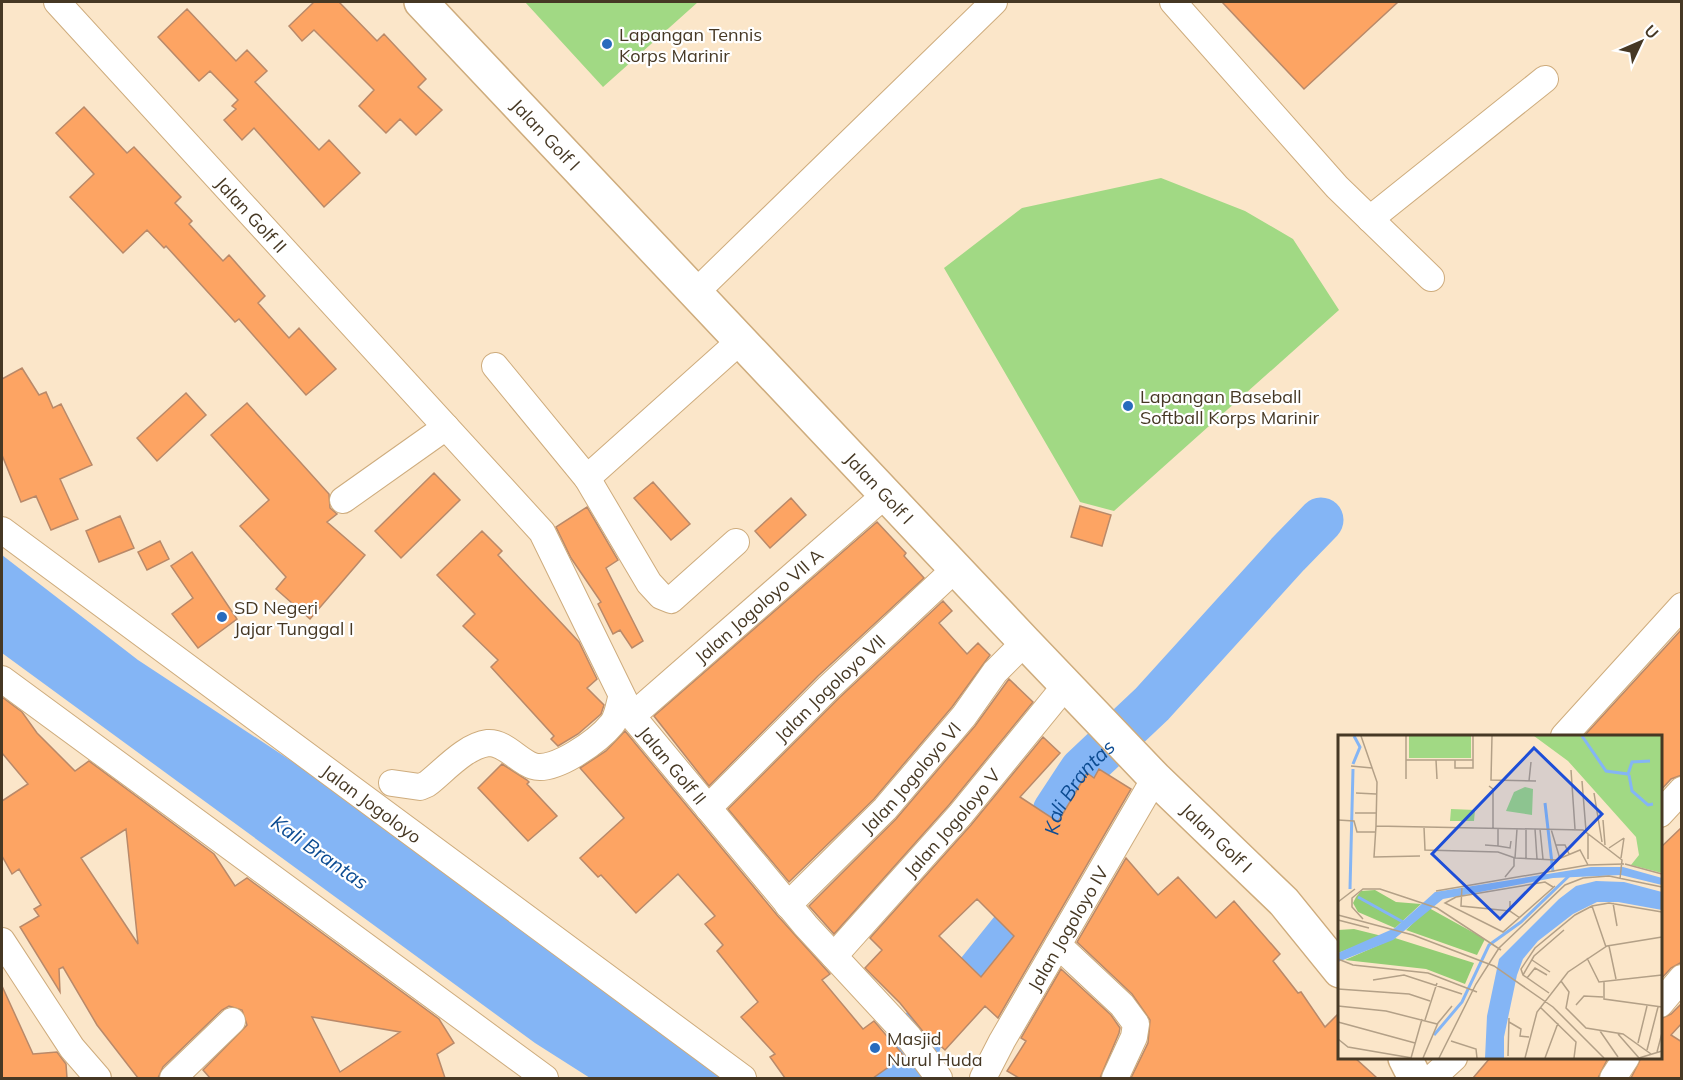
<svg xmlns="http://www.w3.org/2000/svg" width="1683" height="1080" viewBox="0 0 1683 1080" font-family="Mulish,sans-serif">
  <rect width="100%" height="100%" fill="#fbe6c9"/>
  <path fill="#a1d984" d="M525 2H698L603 87Z
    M1161 178 1245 211 1293 239 1339 310 1114 511 1080 502 944 268 1022 208Z"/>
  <path fill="#84b5f5" d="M2 555 138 660 334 789 727 1078H590L535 1043 2 653Z"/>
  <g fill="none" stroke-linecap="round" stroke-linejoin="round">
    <path stroke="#84b5f5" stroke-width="45" id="s1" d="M884 1078 916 1053 922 1029 977 974 1043 892 1045 859 1055 811 1082 770 1152 704 1288 554 1321 520"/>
  </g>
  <path fill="#fda463" stroke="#b98969" stroke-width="1.5" fill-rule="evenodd" d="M314 2H339L377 41 384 34 426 79 418 87 442 110 416 135 400 119 386 133 359 106 374 90 314 30 302 41 289 26Z
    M1222 2H1398L1304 89Z
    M187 9 236 61 247 50 267 71 255 82 319 150 329 140 360 173 324 207 254 128 242 140 224 120 236 109 232 106 238 100 210 71 199 81 158 37Z
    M84 107 127 153 134 147 181 197 175 203 192 221 189 224 223 261 229 255 265 296 258 303 289 338 299 328 336 369 306 395 239 319 235 322 166 246 164 248 147 230 123 253 70 197 94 174 56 133Z
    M22 368 39 395 46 392 53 408 61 404 92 465 60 479 78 519 51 530 36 496 21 502 2 455V379Z
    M186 393 206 415 157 461 137 438Z
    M247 403 329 494 330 508 337 514 327 522 365 555 310 619 276 589 286 577 240 526 269 500 211 435Z
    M434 473 460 500 401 558 375 531Z
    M653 482 690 524 671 540 634 498Z
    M791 498 806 515 770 548 755 531Z
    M1080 506 1111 515 1102 546 1071 537Z
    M587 507 618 560 606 568 643 641 632 648 620 630 613 634 598 604 601 602 571 558 556 527Z
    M120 516 134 548 99 562 86 531Z
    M877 522 906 553 904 556 924 578 818 676 709 786 654 716Z
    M482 531 502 551 498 555 579 642 597 679 587 688 604 705 601 714 578 734 558 746 551 739 554 736 491 667 498 660 463 626 475 614 437 575Z
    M160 541 169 559 147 570 138 552Z
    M192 552 237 619 198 648 172 614 193 598 171 566Z
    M943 601 952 611 939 623 967 654 978 643 990 655 952 707 874 799 789 882 728 809 839 698Z
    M1682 629V775L1671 779 1660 791V736H1584Z
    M1009 679 1033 702 949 805 834 934 809 906 896 819 975 726Z
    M2 697 22 712 37 733 75 771 89 761 214 854 235 886 247 878 439 1019 454 1043 437 1054 445 1078H210L203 1070 247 1025 242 1010 229 1006 222 1010 163 1067 158 1078H138L97 1025 63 967 59 969 60 992 20 927 39 916 34 909 41 905 19 869 12 874 2 856V801L28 784 2 753ZM126 829 138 944 81 858ZM312 1017 400 1032 340 1072Z
    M625 731 777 915 830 974 822 980 863 1029 874 1021 904 1056 873 1078H785L770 1057 775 1054 741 1017 758 1002 717 951 723 945 705 924 715 916 678 874 636 913 601 875 598 877 580 858 624 818 580 768 606 751Z
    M1043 737 1060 753 1020 797 1058 822 1087 773 1094 778 1099 769 1131 789 998 1018 985 1006 945 1050 931 1037 929 1039 900 1003 865 968 882 950 870 938 971 825ZM977 899 1014 936 981 977 939 936Z
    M502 764 527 780 529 782 527 784 557 816 528 841 478 788Z
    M1682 827V962L1671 968 1660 980V848Z
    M1126 858 1158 895 1178 877 1216 918 1234 901 1280 954 1273 961 1298 993 1301 992 1325 1027 1340 1012V1058H1355L1377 1078H1131L1148 1043 1150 1020 1132 994 1077 942Z
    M1061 969 1111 1015 1120 1028 1119 1033 1100 1078H1019L1007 1071 1026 1041 1021 1038Z
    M2 986 33 1054 57 1052 66 1064 67 1078H2Z
    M1682 1003V1023L1671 1035 1682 1042V1078H1631L1641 1058H1660V1019L1671 1014Z
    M1490 1058H1608L1598 1078H1473Z"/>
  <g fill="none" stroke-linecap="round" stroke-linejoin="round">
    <g stroke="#ceac7d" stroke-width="28">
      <g id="street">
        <path id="s2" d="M57 2 542 532 632 716 806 926 908 1036 939 1078"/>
        <path d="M1173 2 1337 187 1431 278"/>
        <path d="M1370 219 1545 79"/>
        <path d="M695 293 994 2"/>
        <path d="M495 366 587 478 740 341"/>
        <path d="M587 478 649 583 661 596 671 600 736 542"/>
        <path d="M343 500 446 427"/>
        <path id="s3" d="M2 530 743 1078"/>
        <path d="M2 679 545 1078"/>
        <path id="s4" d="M632 716 885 495"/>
        <path d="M1564 736 1682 606"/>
        <path d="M392 783 420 787 427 784C444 771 465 746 488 743 505 742 518 761 533 766 554 773 598 741 612 724 617 718 619 706 621 698"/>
        <path id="s5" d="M708 808 829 687 955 569"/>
        <path d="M1660 814 1682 790"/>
        <path id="s6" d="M788 905 885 809 964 716 995 672 1025 642"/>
        <path d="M2 941 72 1048 98 1078"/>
        <path d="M1058 945 1122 1005 1136 1024 1134 1037 1115 1078"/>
        <path id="s7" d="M834 956 960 815 1066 685"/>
        <path d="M1660 1004 1682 978"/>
        <path d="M173 1078 232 1021"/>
        <path id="s8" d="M983 1078 1002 1041 1155 778"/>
        <path d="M1432 1078 1454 1058"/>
        <path d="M1613 1078 1626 1058"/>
      </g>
    </g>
    <g stroke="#ceac7d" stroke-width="36">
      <g id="secondary">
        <path id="s9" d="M421 2 1025 642 1155 778 1284 902 1340 971"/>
        <path d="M1405 1058 1415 1078"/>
      </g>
    </g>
    <use href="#street" stroke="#fff" stroke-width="26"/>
    <use href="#secondary" stroke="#fff" stroke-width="33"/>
  </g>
  <g fill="#286bbd" stroke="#fff" stroke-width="2">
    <circle cx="607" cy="44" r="6"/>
    <circle cx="1128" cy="406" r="6"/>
    <circle cx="222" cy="617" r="6"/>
    <circle cx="875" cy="1048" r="6"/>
  </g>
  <g text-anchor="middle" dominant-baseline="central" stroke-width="4.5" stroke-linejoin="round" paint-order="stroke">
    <g font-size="18" fill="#463824" stroke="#fff" text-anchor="start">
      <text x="619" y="34">Lapangan Tennis<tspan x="619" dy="21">Korps Marinir</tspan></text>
      <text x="1140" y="396">Lapangan Baseball<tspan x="1140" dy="21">Softball Korps Marinir</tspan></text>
      <text x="234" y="607">SD Negeri<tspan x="234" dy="21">Jajar Tunggal I</tspan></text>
      <text x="887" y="1038">Masjid<tspan x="887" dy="21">Nurul Huda</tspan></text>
    </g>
    <g font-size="18" fill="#463824" stroke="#fff">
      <text stroke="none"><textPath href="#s9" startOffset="182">Jalan Golf I</textPath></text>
      <text stroke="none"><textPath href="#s2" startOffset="288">Jalan Golf II</textPath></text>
      <text stroke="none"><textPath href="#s9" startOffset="668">Jalan Golf I</textPath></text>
      <text stroke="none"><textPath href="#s4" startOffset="168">Jalan Jogoloyo VII A</textPath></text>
      <text stroke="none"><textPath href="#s5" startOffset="171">Jalan Jogoloyo VII</textPath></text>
      <text stroke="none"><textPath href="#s2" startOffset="987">Jalan Golf II</textPath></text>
      <text stroke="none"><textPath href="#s6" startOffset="177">Jalan Jogoloyo VI</textPath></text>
      <text stroke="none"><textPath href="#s3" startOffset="460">Jalan Jogoloyo</textPath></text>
      <text stroke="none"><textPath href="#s7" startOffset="178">Jalan Jogoloyo V</textPath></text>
      <text stroke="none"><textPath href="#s9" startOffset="1154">Jalan Golf I</textPath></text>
      <text stroke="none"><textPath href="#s8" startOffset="172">Jalan Jogoloyo IV</textPath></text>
    </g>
    <g font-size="20" font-style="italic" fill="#0d4c92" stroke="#fff">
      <text stroke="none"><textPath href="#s1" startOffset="363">Kali Brantas</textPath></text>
      <text transform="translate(320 852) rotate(35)">Kali Brantas</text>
    </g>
  </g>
  <g transform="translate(1338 735)">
    <rect width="324" height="324" fill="#fbe6c9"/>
    <path d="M71 1H133V23H71ZM196 1H324V138L293 130 301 120 298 102 230 26ZM187 52 195 54 194 80 168 76 176 57ZM113 74 137 75 136 86H112Z" fill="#a1d984"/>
    <path d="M37 155 58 167 83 169 57 193 20 177 15 168 18 162 23 156ZM91 173 147 204 139 220 68 195ZM16 194 44 201 0 218V195ZM57 203 136 228 127 249 88 234 7 225Z" fill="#93cd74"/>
    <path d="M253 132H285L324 143V150L283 140 215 143 105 164 55 205 0 227V218L57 193 97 157ZM258 146 286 147 324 157V175L280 167H259L235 179 200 206 185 224 179 240 166 302V323H147L149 281 161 224 221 164 238 151Z" fill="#84b5f5"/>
    <path fill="none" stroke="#84b5f5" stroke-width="3" d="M244 1 268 36 290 39 294 27 312 26M15 29 22 12 16 1M291 40 294 56 310 70 315 69M207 68 215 137M12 154 15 34M20 162 65 187M96 300 124 267 151 210 183 187 234 138"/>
    <path fill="none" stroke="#b3a087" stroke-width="1.5" d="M23 1 39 47 38 91 245 95 284 125 282 144M68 1V44M154 1 153 45 198 46M68 25H135M98 25 99 44M117 25V33H135V1M13 31 34 33M233 35 237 94M191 46 193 27M244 46 248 96M151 51 155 54V93M18 58 38 59M256 58 264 107M17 78H38M0 85 16 86 19 97H37M265 85 267 110M38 91 36 122 82 121M86 92 87 115 160 117 177 123 218 125 242 115 250 130M188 94V123M197 94 199 124M202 94 205 124M213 94 222 124M147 110 160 111V93M218 110H227L231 119M160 111 172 113 173 106M271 113 286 103M177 123 179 94M283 123 286 103M250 124V99M287 129 324 139M167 142 176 131V123M124 151 123 171 172 176M215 152 207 147 118 162 107 168 165 197 217 151M98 156 250 130 286 129M172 166V176L182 183M0 167 17 154M275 168 279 191M254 171 268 212M0 180 75 200 156 231 215 272 266 323M25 184 14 172V163L25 154H42L99 173 163 215M0 185 31 193M271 211 278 244M249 223 261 247 324 240M0 224 15 230 90 238 139 257M194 225 212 237M185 240 196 221 226 195M189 243 197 233 209 240M35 245 66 240 124 259M223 246 231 257 228 273 248 293 285 299 313 319M266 247V264L324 272M0 254 71 259 92 266M211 258 185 240 183 234 197 213 237 180 254 171 271 168 324 177M238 270 246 261 265 262M0 271 48 276 99 289M202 272 238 307 236 323M87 285 99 248M0 287 77 308M171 287 183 294 182 301 191 302M262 296 280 322M280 299 301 323M0 304 10 312 74 323M113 306 138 314 139 323M300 308 309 271M309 315 320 272M319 317 324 298M170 321 171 283M73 323 84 284M85 323 100 288 114 271M101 323 138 249 161 213 227 150 245 143 271 141 324 152M187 323 199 277 230 237 269 211 324 202M207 323 220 288M301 323 324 316"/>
    <path fill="#1d4ed8" fill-opacity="0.15" stroke="#1d4ed8" stroke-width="3" d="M196 13 264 79 162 184 94 119Z"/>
    <rect width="324" height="324" fill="none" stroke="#463824" stroke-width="3"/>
  </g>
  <rect width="1683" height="1080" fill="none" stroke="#463824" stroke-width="6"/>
  <g transform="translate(1641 42) rotate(46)" stroke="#ffffff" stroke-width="4.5" paint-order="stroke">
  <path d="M0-4.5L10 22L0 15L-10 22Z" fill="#463824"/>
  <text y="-9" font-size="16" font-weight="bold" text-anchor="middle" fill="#463824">U</text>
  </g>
</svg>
